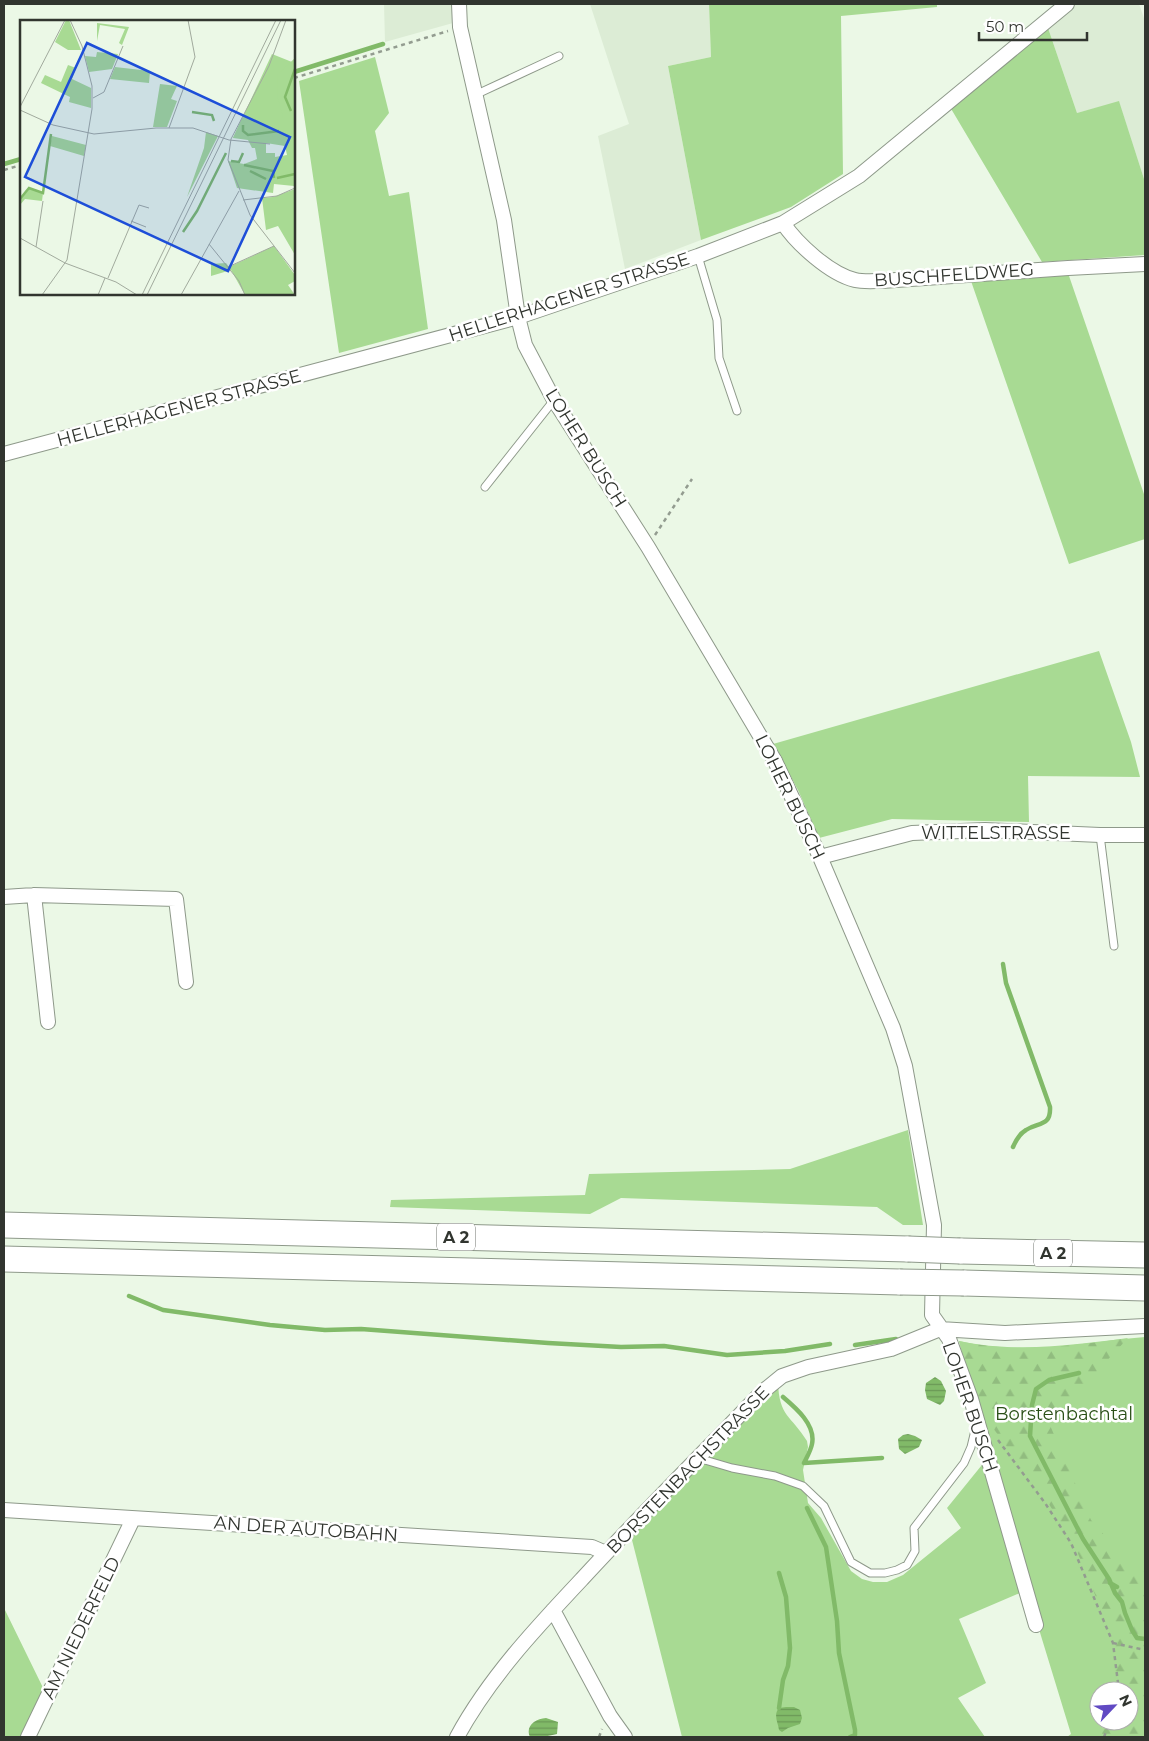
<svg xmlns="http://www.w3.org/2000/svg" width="1149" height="1741" viewBox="0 0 1149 1741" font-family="Montserrat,sans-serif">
  <defs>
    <pattern id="forest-firs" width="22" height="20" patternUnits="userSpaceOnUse" patternTransform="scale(1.25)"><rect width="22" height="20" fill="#a8da93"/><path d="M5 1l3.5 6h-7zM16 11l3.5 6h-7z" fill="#91bc7f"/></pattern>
    <pattern id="water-rules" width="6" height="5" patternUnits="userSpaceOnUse" patternTransform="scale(1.25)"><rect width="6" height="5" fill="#81ba68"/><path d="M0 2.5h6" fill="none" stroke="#6a9856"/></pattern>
  </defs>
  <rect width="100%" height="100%" fill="#ebf8e6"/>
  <path fill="#dcecd5" d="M384 4H454L453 23 385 42Z
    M590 4H709L711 57 668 66 701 240 625 269 598 136 629 124Z
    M1071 4H1139L1145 21V182L1119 102 1077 113 1047 25Z"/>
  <path fill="#a8da93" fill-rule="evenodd" d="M709 4H937V7L841 16 843 174 791 207 701 240 668 66 711 57Z
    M1047 25 1077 113 1119 101 1145 182V255L1042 262 950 107Z
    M375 57 389 113 375 131 389 196 409 192 428 329 339 353 299 81Z
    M1068 273 1145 497V539L1069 564 971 281Z
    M1099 651 1131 742 1140 777 1028 776 1029 822 892 819 819 838 798 790 773 744Z
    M908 1130 923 1225H903L877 1207 621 1198 590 1214 390 1207 391 1200 585 1195 589 1174 790 1169Z
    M1145 1337V1737H1067L1071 1734 1027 1590 959 1619 986 1683 958 1698 985 1737H682L632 1540 620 1531 778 1382C779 1417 791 1415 807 1441L808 1447 803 1470 808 1503 821 1518 851 1571 862 1579 873 1582H887L903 1575 961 1528 947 1508 990 1455 959 1341C1024 1355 1081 1342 1145 1337ZM1099 1691H1129V1721H1099Z
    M4 1608 49 1700 31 1737H4Z"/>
  <path fill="url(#forest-firs)" d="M1128 1338 1049 1423 1091 1520 1134 1569 1145 1572V1737H1097L1104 1721H1129V1691H1116L1113 1638 1074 1544 1047 1501 990 1424 972 1391 959 1341C1015 1354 1072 1346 1128 1338Z"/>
  <path fill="url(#water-rules)" d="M935 1377 941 1381 946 1391 944 1401 940 1405 927 1399 925 1390 926 1383Z
    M908 1434 915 1436 922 1440 919 1447 905 1454 899 1449 898 1439 903 1435Z
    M786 1707H794L800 1710 802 1718 800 1724 788 1728 782 1732 779 1730C778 1722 773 1715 779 1708Z
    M546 1718 558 1722 557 1734 543 1737H530C525 1726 535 1719 546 1718Z"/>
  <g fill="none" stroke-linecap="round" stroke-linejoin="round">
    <path stroke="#81ba68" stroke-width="4.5" d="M294 72 383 44
      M4 164 21 159
      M1003 964 1006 983 1050 1107C1051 1127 1038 1122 1026 1130 1019 1134 1016 1140 1013 1147
      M129 1296 163 1310 270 1325 325 1330 361 1329 548 1343 621 1347 664 1346 727 1355 785 1351 830 1344
      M855 1345 896 1339
      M1079 1373 1049 1380 1036 1389 1032 1405 1030 1436 1083 1539 1109 1579 1115 1593 1122 1602 1125 1613 1132 1630 1137 1638 1145 1639
      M783 1397C796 1408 816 1425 812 1444 811 1450 807 1457 804 1463L882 1458
      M807 1508 826 1547 837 1621 839 1653 855 1730V1735L850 1737
      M1110 1583 1117 1587
      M779 1708 783 1680 788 1666 790 1648 786 1597 779 1573"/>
    <g stroke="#8e998a" stroke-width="9">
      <path id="service" d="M475 95 559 56
        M698 256 717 320 719 358 737 411
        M485 487 554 400
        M1100 835 1114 946
        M698 1458 732 1468 775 1476 803 1486 824 1506 851 1562 870 1573H885L897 1570 907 1565 915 1551 914 1528 964 1463 971 1447 976 1426"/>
    </g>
    <g stroke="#8e998a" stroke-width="16">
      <path id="minor" d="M459 4 460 27 504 220 518 317 525 345 554 400 648 547 775 761 820 857 893 1028 905 1066 934 1225 932 1315 949 1339 971 1399 1036 1625
        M783 223C797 244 830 274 855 280 863 282 874 281 882 281L1068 268 1145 264
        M4 454 518 317 698 256 783 223 859 176 1067 4
        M820 857 912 833 985 830 1100 835H1145
        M34 895 48 1022
        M4 897 34 895 176 899 186 982
        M4 1510 592 1547 606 1553
        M553 1610 610 1716 625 1737
        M28 1737 133 1519
        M457 1737C489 1678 536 1628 582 1579 640 1516 701 1455 761 1393L782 1376 808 1367 891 1349 940 1329 1005 1333 1145 1326"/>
    </g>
    <g stroke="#8e998a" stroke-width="27">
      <path id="motorway" d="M4 1225 908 1249
        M960 1251 1145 1255
        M4 1259 900 1282
        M964 1283 1145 1288"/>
    </g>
    <path stroke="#939c90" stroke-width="2.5" stroke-dasharray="4 4" stroke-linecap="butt" d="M294 78 448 31
      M4 170 21 165
      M655 535 692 479
      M998 1440 1045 1503 1071 1543 1113 1643 1119 1691
      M1113 1643 1145 1650
      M599 1737 602 1729
      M1104 1737 1110 1721"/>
    <use href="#service" stroke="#fff" stroke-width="7"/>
    <use href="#minor" stroke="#fff" stroke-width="14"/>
    <use href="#motorway" stroke="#fff" stroke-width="25"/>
    <g stroke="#8e998a" stroke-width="27" stroke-linecap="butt">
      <path id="motorway-bridge" d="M908 1249 960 1251
        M900 1282 964 1283"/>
    </g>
    <use href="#motorway-bridge" stroke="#fff" stroke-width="25"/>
  </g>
  <g text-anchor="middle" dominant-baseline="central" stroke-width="5" stroke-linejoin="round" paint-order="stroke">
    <g fill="#fff" stroke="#6f726d" stroke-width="1">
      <rect x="437" y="1223.5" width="38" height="27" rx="4"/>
      <rect x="1034" y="1239.5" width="38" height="27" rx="4"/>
    </g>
    <g font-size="16" font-weight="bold" fill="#31352f">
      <text x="456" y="1237">A 2</text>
      <text x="1053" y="1253">A 2</text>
    </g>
    <g font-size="18" fill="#31352f" stroke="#fff">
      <text transform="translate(954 275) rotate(-4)">BUSCHFELDWEG</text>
      <text transform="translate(569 297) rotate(-18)">HELLERHAGENER STRASSE</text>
      <text transform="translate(179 408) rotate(-15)">HELLERHAGENER STRASSE</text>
      <text transform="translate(586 448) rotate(58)">LOHER BUSCH</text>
      <text transform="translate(790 797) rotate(64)">LOHER BUSCH</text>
      <text x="996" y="833">WITTELSTRASSE</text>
      <text transform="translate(970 1407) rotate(71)">LOHER BUSCH</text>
      <text transform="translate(688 1470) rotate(-46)">BORSTENBACHSTRASSE</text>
      <text transform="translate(306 1529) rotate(4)">AN DER AUTOBAHN</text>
      <text transform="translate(81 1628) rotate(-64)">AM NIEDERFELD</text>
    </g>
    <g font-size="18" fill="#2b5018" stroke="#fff">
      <text x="1064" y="1414">Borstenbachtal</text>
    </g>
  </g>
  <g transform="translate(20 20)">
    <rect width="275" height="275" fill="#ebf8e6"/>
    <path d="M46 0H49L61 30H48L35 22ZM77 3 109 7 102 25 99 23 105 9 80 5 77 21ZM77 32 98 34 92 49 69 52 65 36 76 37ZM252 34 272 42 275 38V235L258 206 246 210 242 178 253 177 275 169 274 166 254 164 253 173 217 168 208 141 224 144 237 139 235 128H232L228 120 213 118ZM246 123 265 126 267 135 255 137V133H246ZM48 45 56 48 52 59 71 68V88L49 82 50 77 21 63 25 55 41 62ZM95 47 130 51 129 63 90 59ZM140 64 157 66 151 79 157 81 147 107H133ZM186 112 198 116 167 177 184 128ZM32 116 66 125 64 136 30 126ZM10 168 23 173 22 181 5 179 0 185V180ZM254 226 275 255V261L268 265 275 275H225L211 250 191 256V244L206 243 209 247Z" fill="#a8da93" fill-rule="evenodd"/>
    <path d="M275 38V131L256 116 213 118 222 98 228 112H241L253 106 248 103 263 97 257 75 258 54Z" fill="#a8da93"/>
    <path fill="none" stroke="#81ba68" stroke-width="2.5" d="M271 91 265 77 275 49M172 92 192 95 194 101M223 105V111L228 115 259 111M211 141 219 142 223 133M224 145 253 151 254 158M230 151 246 159M257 158 275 154M0 179 9 168 23 173 31 114M163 212 177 191 206 133"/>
    <path fill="none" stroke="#a1aa9d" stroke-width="1" d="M266 0 249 46 211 119 208 140 230 195 275 253M73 78 84 72 103 26M0 87 45 0M0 90 33 105 74 114 136 108H173L209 120 250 124M149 108 175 37 168 0M223 180 257 176 275 168M111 201 126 207M0 218 45 243 96 262 117 275M189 224 219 261 225 275M16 227 23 181M208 247 254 226M88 258 119 185 129 188M22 275 47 240 72 89V66L62 26 50 0M78 275 85 258M122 275 256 0M127 275 261 0M161 275 219 171"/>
    <path fill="#1d4ed8" fill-opacity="0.15" stroke="#1d4ed8" stroke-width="2.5" d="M67 23 270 117 208 251 5 157Z"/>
    <rect width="275" height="275" fill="none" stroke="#31352f" stroke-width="2.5"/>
  </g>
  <rect width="1149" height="1741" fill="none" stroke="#31352f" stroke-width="10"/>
  <g transform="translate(1114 1706) rotate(65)"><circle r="24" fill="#ffffff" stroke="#adaeac"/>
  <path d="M0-4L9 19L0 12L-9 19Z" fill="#614ac3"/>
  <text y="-8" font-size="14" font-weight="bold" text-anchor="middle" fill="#31352f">N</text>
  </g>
  <path d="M979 32v8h108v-8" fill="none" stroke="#31352f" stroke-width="2.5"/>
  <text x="986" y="32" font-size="15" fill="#31352f" stroke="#ffffff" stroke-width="4" paint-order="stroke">50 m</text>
</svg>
